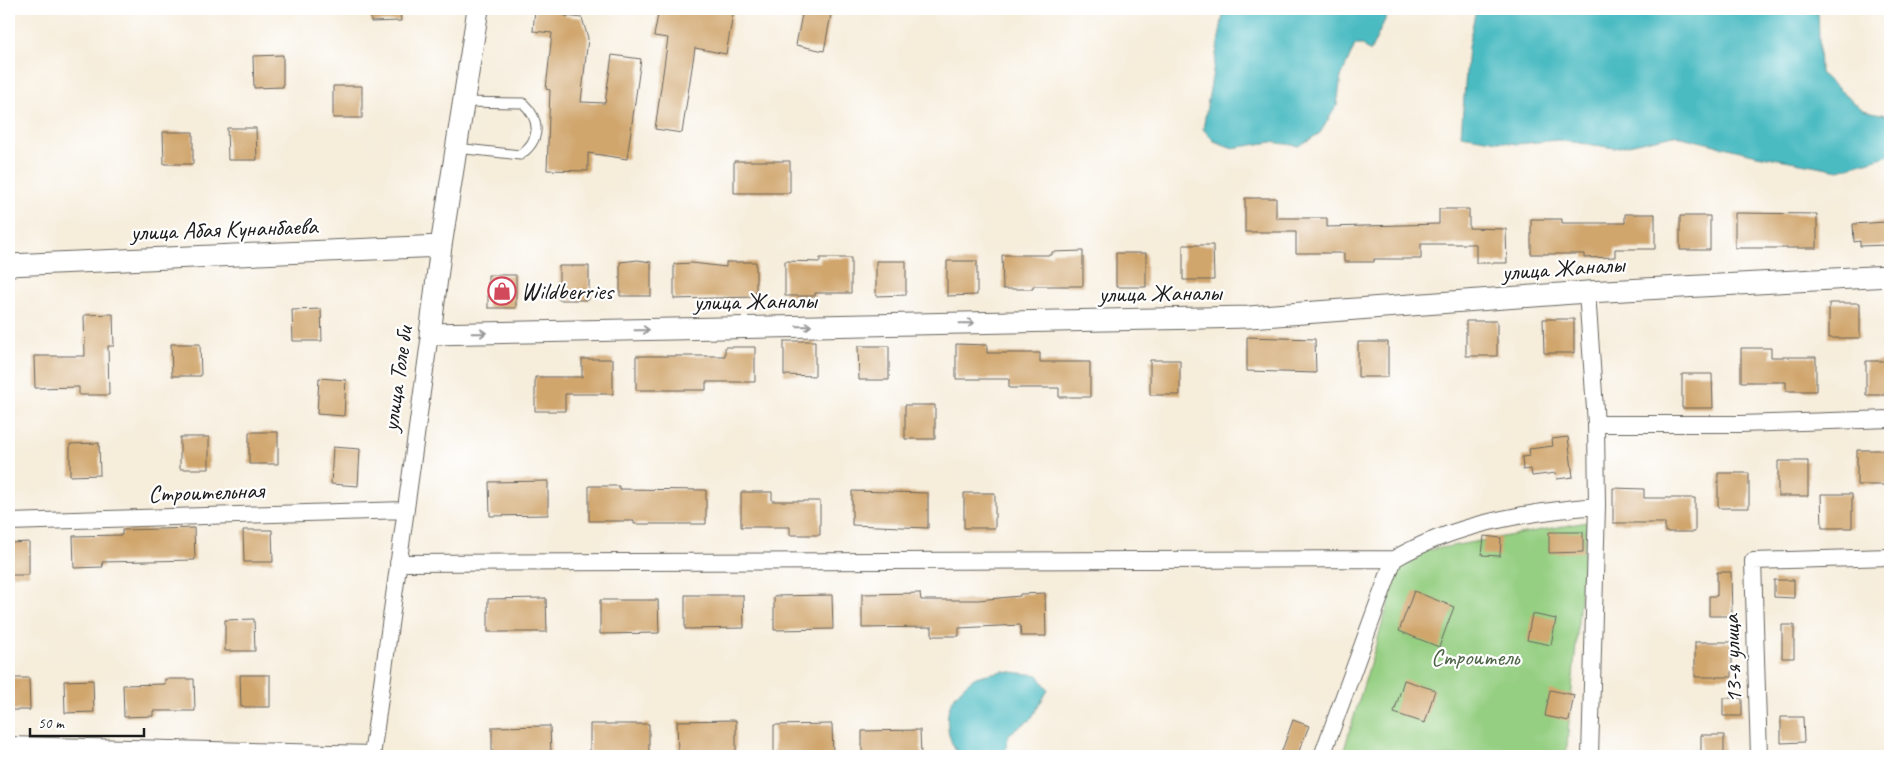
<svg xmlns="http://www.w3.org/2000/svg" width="1899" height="765" viewBox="0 0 1899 765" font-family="Caveat,sans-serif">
  <rect width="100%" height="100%" fill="#fff"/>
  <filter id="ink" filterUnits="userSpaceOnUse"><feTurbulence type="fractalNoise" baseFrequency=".02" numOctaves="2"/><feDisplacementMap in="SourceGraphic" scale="10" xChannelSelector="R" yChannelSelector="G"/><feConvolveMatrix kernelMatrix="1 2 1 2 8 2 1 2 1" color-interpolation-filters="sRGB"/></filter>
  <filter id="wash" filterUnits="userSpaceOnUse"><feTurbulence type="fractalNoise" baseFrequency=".0096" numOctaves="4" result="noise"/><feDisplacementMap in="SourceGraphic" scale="20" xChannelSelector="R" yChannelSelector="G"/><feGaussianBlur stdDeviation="1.12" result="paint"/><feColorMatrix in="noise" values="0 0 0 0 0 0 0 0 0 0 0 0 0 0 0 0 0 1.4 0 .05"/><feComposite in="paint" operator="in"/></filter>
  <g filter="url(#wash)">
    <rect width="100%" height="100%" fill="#f6eddb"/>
    <path fill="#95cf82" stroke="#58764f" d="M1587 522 1566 756H1342L1399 569 1423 551Z"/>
    <path fill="#4cbbc2" stroke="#346c6f" d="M1224 9H1390L1370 52 1363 45H1355L1341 77 1337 105 1320 133 1299 146 1271 142 1233 148 1214 141 1203 129Z
      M1476 9H1818L1820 73 1863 110 1890 116V155L1839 170 1757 155 1673 135 1615 148 1558 140 1517 144 1461 135 1468 47Z
      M1003 671 1038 675 1048 690 1031 719 1009 734 1004 756H961C949 747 944 720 950 705 954 695 967 682 976 677 984 674 995 673 1003 671Z"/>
    <g id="blocks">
      <path fill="#d0a66d" d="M371 9H400L401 21 371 22Z
        M535 9 566 11 565 16 582 18 588 38 581 102 605 103 612 55 641 59 627 159 588 153V171L547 170 550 90 546 89 552 33 533 31Z
        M659 9H734L726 54 695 48 682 133 655 129 668 38 654 36Z
        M803 9H832L824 51 796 45Z
        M283 55V87L254 88 253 56Z
        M333 86H362V118H333Z
        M227 128H256L257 160H228Z
        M163 132H193V164H164Z
        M734 161H790V193H734Z
        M1245 198H1276V218H1327V227L1439 224V209H1469V228L1506 229 1507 263H1476V244H1421V259H1374V262H1344V253H1296V232H1245Z
        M1735 213 1817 214V248H1735Z
        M1625 214H1655V249H1615V257L1584 258V254H1531V219H1562V223H1625Z
        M1680 216H1710V250H1680Z
        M1887 222 1888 245 1860 246V241L1854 242 1853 224Z
        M1183 245H1213L1214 280H1183Z
        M1083 251V286H1033V289H1003L1002 255H1052V252Z
        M1116 253H1146V287H1116Z
        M820 258H851V293H815V296H785V261L820 262Z
        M638 260 651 262V296H620V262Z
        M876 261H906V295L876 296Z
        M947 261H977V295L947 296Z
        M726 262H756V297L674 299V264L692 263 726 267Z
        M559 266H589V300H559Z
        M488 275H516V308H488Z
        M1829 303H1860V338H1829Z
        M321 309 322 341H293L292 310Z
        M113 314 114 346H108L109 395H79V387L35 388 34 356H85L84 315Z
        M1543 319H1574V353H1544Z
        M1466 321H1497V356H1466Z
        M1247 337 1315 339 1316 373 1247 371Z
        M784 341H815V376L784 375Z
        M1358 342H1388V377H1358Z
        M171 344H200L201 376H172Z
        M956 344 987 345V353H1040V362H1090V397H1059V388H1009V379H956Z
        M858 346H889V380H859Z
        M725 347H755V382H706V390H636V356H725Z
        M1741 348H1771V357H1816V391H1786V382H1741Z
        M582 359H613V394H565V411H535V377H582Z
        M1150 360H1180V395H1150Z
        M1866 361H1890V395H1866Z
        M1682 374H1712L1713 408H1682Z
        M319 378 346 380 344 416 317 414Z
        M905 405H935V439H905Z
        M249 432H278V464H249Z
        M180 437H209V469H180Z
        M1568 437 1573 477 1557 479 1556 473 1532 476 1531 469 1523 470 1522 457 1530 456 1529 449 1553 446 1552 439Z
        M99 443 100 475 70 476V444Z
        M333 447 360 449 358 486 331 484Z
        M1857 450H1888V485H1857Z
        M1778 461H1808V496H1778Z
        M1718 473H1749V508H1718Z
        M548 481V515L490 516 489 482Z
        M589 486H619V489L706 490V524H634V521H589Z
        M1613 488 1644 489V498H1695V532H1665V523H1613Z
        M852 491 928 493V528L852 525Z
        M741 492H772V501H820V535H790V527H741Z
        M964 493H995V528H964Z
        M1821 494H1852V528H1822Z
        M194 528 195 560 102 562 103 567 74 568 73 536 122 535V530Z
        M243 530H272L273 562H244Z
        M1549 532H1583V552L1549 553Z
        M1484 536 1501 538 1500 556 1482 555Z
        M29 542V575H9V543Z
        M1717 572H1731L1732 616H1709V596H1717Z
        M1774 580H1794V598L1774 597Z
        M1414 591 1454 607 1439 647 1399 631Z
        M920 593 921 600H978L1020 596V594L1045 593 1046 636H1021L1020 625 959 628V636H932V627L862 628V594Z
        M685 595H743L744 628 685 629Z
        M832 595 833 629 774 630V596Z
        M546 598 547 632H488V599Z
        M600 600H658L659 633 600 634Z
        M1532 614 1556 619 1551 645 1527 640Z
        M254 619 255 651H225V620Z
        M1782 625H1794V658H1782Z
        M1695 642H1732V677H1695Z
        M240 675H270V707H241Z
        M9 678H29L30 710H9Z
        M165 679H194L195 711H153V716L124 717 123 685 165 684Z
        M93 680 94 712 65 713 64 681Z
        M1404 680 1435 690 1425 723 1394 713Z
        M1550 690 1574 695 1569 721 1545 716Z
        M1723 698H1742V716H1723Z
        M1781 717H1803L1804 742 1781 743Z
        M736 720V754H678L677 721Z
        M1293 720 1309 726 1297 756H1280Z
        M590 724H649V756H590Z
        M832 724 833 756H774V725Z
        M550 726 551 756H492V727Z
        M920 730 921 756H862V731Z
        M1701 735H1724V755H1701Z"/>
    </g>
  </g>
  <g filter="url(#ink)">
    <use href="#blocks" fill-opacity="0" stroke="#68655f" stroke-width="1"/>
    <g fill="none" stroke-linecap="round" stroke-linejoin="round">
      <g stroke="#68655f" stroke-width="11">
        <path id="service" d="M456 148 520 155C541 140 541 120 523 103L464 102"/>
      </g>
      <g stroke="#68655f" stroke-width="18">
        <path id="minor" d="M1587 292 1596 424 1597 506 1590 756
          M1596 424H1740L1890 419
          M9 522 406 510
          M398 563 1394 559
          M9 745 373 754
          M372 756 430 334
          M1322 756 1394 559C1456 523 1527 512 1597 506
          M1759 756 1753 561 1890 557"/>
      </g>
      <g stroke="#68655f" stroke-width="23">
        <path id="tertiary" d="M478 9 441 246 430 334 1249 317 1587 292 1890 276
          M9 265 441 246"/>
      </g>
      <use href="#service" stroke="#fff" stroke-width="9"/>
      <use href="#minor" stroke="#fff" stroke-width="16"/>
      <use href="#tertiary" stroke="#fff" stroke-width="21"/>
    </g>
    <defs><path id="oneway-shaft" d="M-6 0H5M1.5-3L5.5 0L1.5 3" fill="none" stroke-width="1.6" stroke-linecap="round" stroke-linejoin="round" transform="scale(1.25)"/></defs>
    <g stroke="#999">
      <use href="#oneway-shaft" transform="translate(967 323) rotate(-1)"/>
      <use href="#oneway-shaft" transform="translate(804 326) rotate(-1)"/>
      <use href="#oneway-shaft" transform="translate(642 330) rotate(-1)"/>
      <use href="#oneway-shaft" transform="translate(479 333) rotate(-1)"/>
    </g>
  </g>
  <defs>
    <g id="shop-ring" transform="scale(1.4375)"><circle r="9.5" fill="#fff" stroke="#d1495b" stroke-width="1.5"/><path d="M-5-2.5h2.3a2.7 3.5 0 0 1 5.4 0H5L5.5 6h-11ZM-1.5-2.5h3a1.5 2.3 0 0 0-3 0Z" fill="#d1495b"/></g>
  </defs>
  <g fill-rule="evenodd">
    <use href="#shop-ring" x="502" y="291"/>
  </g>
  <g text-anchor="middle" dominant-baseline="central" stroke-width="4.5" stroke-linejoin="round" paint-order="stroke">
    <g font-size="24" fill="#1c1c1c" stroke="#fff">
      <text transform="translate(224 229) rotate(-2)">улица Абая Кунанбаева</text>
      <text transform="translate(1563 268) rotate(-4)">улица Жаналы</text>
      <text transform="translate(1160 293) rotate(-1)">улица Жаналы</text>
      <text transform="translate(755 301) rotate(-1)">улица Жаналы</text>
      <text transform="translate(397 379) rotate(-82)">улица Толе би</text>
      <text transform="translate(206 492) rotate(-2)">Строительная</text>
      <text transform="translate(1732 659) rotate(-92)">13-я улица</text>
    </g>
    <g font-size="24" fill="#1c1c1c" stroke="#fff" text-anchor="start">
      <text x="521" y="291">Wildberries</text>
    </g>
    <g font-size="24" fill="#4c6445" stroke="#fff">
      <text x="1475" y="657">Строитель</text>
    </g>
  </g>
  <rect width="1899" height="765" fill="none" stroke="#fff" stroke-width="30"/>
  <path d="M30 728v8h114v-8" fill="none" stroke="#1c1c1c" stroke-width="2.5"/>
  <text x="38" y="728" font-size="15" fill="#1c1c1c" stroke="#ffffff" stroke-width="4" paint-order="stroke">50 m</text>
</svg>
